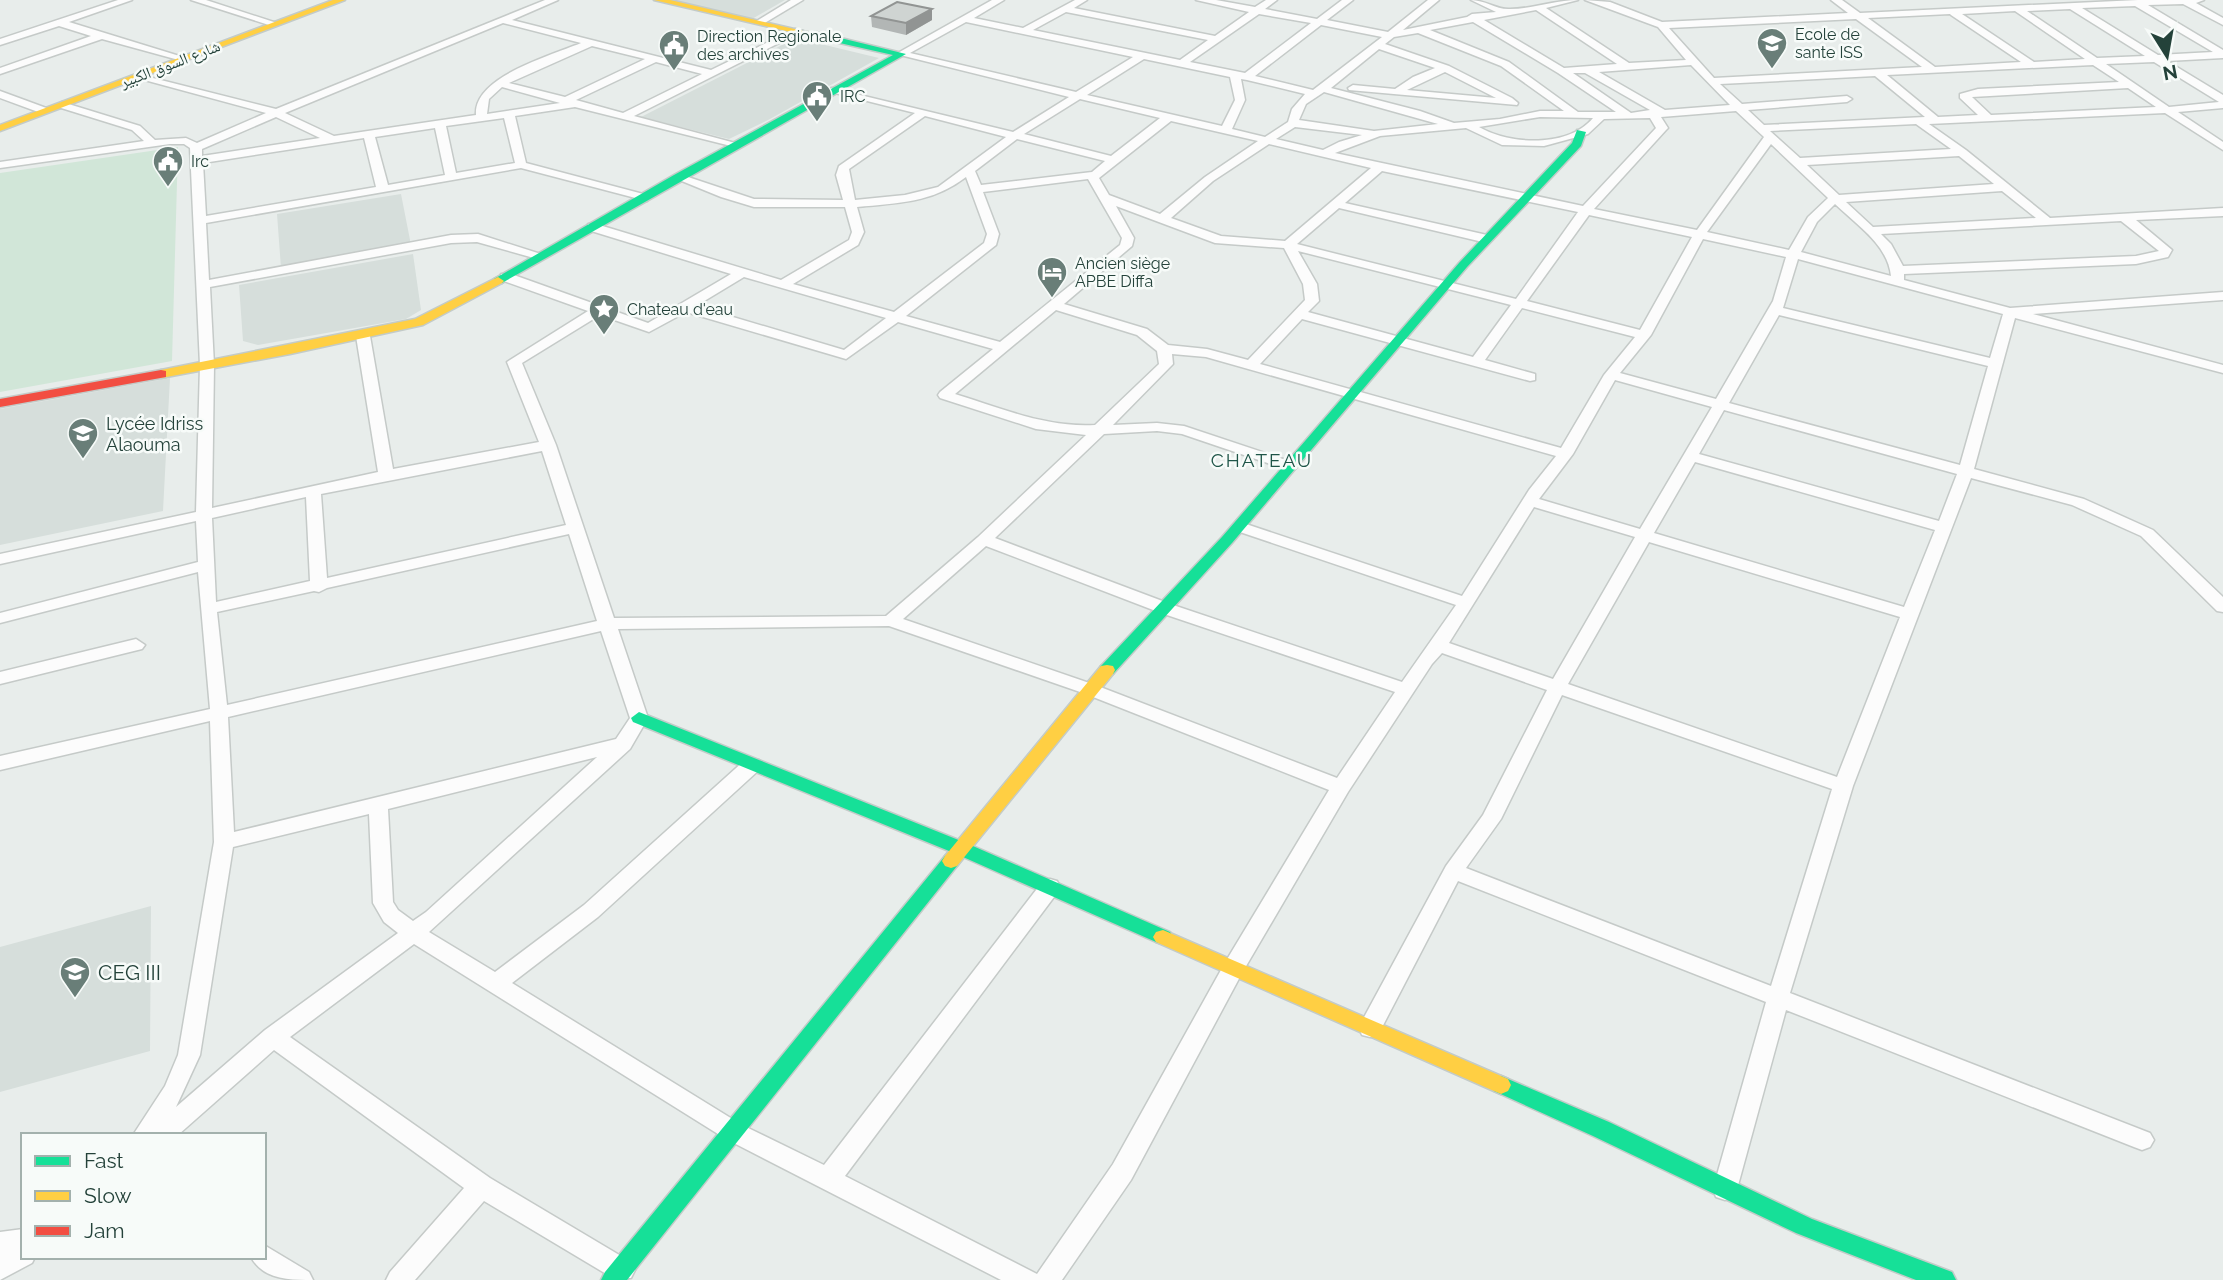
<svg xmlns="http://www.w3.org/2000/svg" width="2223" height="1280" viewBox="0 0 2223 1280" font-family="Raleway,'Noto Naskh Arabic',sans-serif">
  <rect width="100%" height="100%" fill="#e8edeb"/>
  <path fill="#d6dedb" d="M672 0H785L752 19Z
    M792 37 879 58 770 119 729 139 641 117 786 43Z
    M401 194 411 245 281 268 277 214Z
    M413 254 421 310 406 319 258 345 243 341 239 285Z
    M170 378 163 511 0 545V409Z
    M151 906 150 1051 0 1092V947Z"/>
  <path fill="#d1e6d8" d="M178 147 172 361 0 392V173Z"/>
  <g fill="none" stroke-linecap="round" stroke-linejoin="round">
    <g stroke="#c5cac8" stroke-width="3">
      <path id="street" d="M118 0H132L69 22 186 58V62L102 39 0 74V68L91 36 59 26 0 45V39Z
        M191 0H206L280 24 272 26Z
        M545 0H558L512 20 711 70 795 29 803 31 634 116 739 144V148L575 107 515 116 526 163 647 195V201L521 168 206 223 209 280 451 235 478 234 547 256 541 260 477 242 451 243 210 287 214 365 212 508 378 472 356 336 358 333 363 332 370 336 393 469 539 442 507 362 588 311 501 280V274H511L648 323 731 274 588 230V224H596L781 280 849 240 852 232 845 207H754L721 197 672 177 682 175 754 199 843 200 836 175 839 166 915 113 831 92V88L1013 132 1069 97 896 54 992 0H1004L974 18 1023 28 1075 0H1087L1074 8 1215 36 1249 12 1196 0H1216L1255 7 1266 0H1277L1265 9 1317 19 1342 0H1353L1327 20 1388 32 1428 0H1439L1403 30 1467 17 1472 14 1496 12 1471 0C1485 0 1497 10 1510 9 1533 9 1554 0 1578 0L1546 8 1629 63 1686 60 1658 27 1585 0 1610 2 1662 22 1848 13 1831 0H1842L1860 13 2138 0H2204L2196 3 2223 18V25L2183 4 2148 5 2223 50V58L2167 61 2223 95V108L2178 112 2223 142V150L2165 113 1929 124 1966 150 2050 218 2223 208V216L2136 220 2172 250 2168 257 2136 264 1904 274V280L2010 308 2223 292V300L2033 314 2223 365V373L2015 318 1974 469 2084 499 2153 530 2223 597V612L2217 611 2141 536 2072 505 1971 478 1853 786 1790 993 2150 1133 2154 1140 2150 1147 2142 1150 2134 1147 1786 1010 1737 1189 1734 1197 1725 1200 1716 1197 1713 1189 1766 1002 1458 881 1378 1035 1370 1037 1362 1035 1359 1028 1362 1021 1446 866 1483 815 1547 690 1442 653 1432 664 1348 792 1242 973 1131 1180 1062 1280H1001L726 1139 414 944 290 1037 490 1178 631 1262 635 1270 631 1278H613L484 1201 415 1280H386L390 1272 464 1188 274 1050 178 1135H133L165 1086 178 1055 214 842 210 721 0 770V756L210 709 198 572 0 623V613L198 562 196 521 0 564V554L196 512 200 365 190 148 184 144H170L0 168V162L144 141 132 130 58 107 57 105 62 102 140 126 155 140 186 138 197 143 266 113 137 78V74L276 109ZM2135 6 2213 52 2158 55 2082 8ZM2070 9 2145 56 2097 58 2027 11ZM1536 10 1617 64 1564 68 1484 20ZM2015 11 2085 59 2034 62 1962 14ZM1066 12 1208 40 1180 60 1033 30ZM1259 14 1311 23 1245 73 1190 62ZM1950 14 1951 15 2021 62 1935 67 1868 18ZM1856 19 1922 67 1714 78 1669 28ZM966 22 1133 57 1076 92 910 53ZM1473 22 1558 73 1616 112H1578L1509 62 1430 30ZM503 23 581 43C550 56 473 77 476 115L334 136 285 113ZM1321 25 1382 37 1313 90 1255 76ZM1418 33 1501 66 1564 111H1540L1500 119 1454 123 1420 111 1331 88 1379 49 1435 68 1413 77 1395 89 1353 85 1348 88 1349 90 1517 105 1518 103 1512 98 1449 66 1385 44 1394 37ZM592 46 645 59 565 97 509 83ZM1144 59 1230 77 1235 100 1222 126 1087 95ZM656 62 702 74 623 113 576 100ZM2154 62 2219 102 2169 107 2106 64ZM1691 65 1730 105 1665 110 1599 72ZM2093 65 2119 82 1978 89 1960 94V98L1978 115 1938 117 1887 75ZM1445 72 1496 98 1407 90ZM1573 73H1585L1650 110 1631 113ZM1875 76 1925 117 1764 125 1748 110 1847 102 1852 99 1847 96 1742 104 1720 84ZM1241 79 1247 80 1305 94 1292 109 1288 122 1265 137 1232 129 1245 100ZM502 87 560 103 487 114 489 99ZM2128 88 2156 107 1991 115 1972 97ZM1324 92 1438 124 1374 131 1299 120 1306 104ZM1080 99 1160 118 1111 156 1024 134ZM1736 111 1764 137 1697 230 1594 209 1666 130 1668 128 1661 117ZM925 116 1006 137 938 187 905 195 855 200 849 169ZM276 117 320 138 202 156V149ZM1540 117 1593 118C1568 148 1510 145 1479 127ZM504 118 515 163 456 173 446 126ZM1650 118 1656 128 1583 206 1335 153 1380 136 1466 128 1502 145 1544 146 1588 134 1604 119ZM1171 121 1258 141 1205 177 1160 214 1109 195 1099 178ZM1916 124 1951 149 1800 158 1770 131ZM1295 127 1362 135 1339 142 1323 150 1276 139ZM435 128 445 175 388 185 375 137ZM364 138 376 187 206 216 203 163ZM1017 139 1105 161 1092 172 981 185 975 171ZM1269 144 1371 168 1285 241 1221 236 1171 218 1213 181ZM1771 144 1828 198 1808 217 1789 250 1707 232ZM1959 156 1994 184 1839 195 1807 165ZM1382 171 1578 212 1516 299 1297 244 1339 208 1487 243 1493 239 1487 235 1345 203ZM966 177 987 234 984 243 894 312 793 284 858 245 864 232 857 207C899 203 932 203 966 177ZM1088 179 1122 238 1120 245 1000 342 906 316 996 245 999 234 983 192ZM2002 191 2036 218 1873 227 1846 202ZM1835 204C1857 225 1888 245 1891 276L1801 252 1817 222ZM1116 206 1215 243 1284 248 1303 284 1305 300 1248 360 1207 349 1168 345 1147 329 1064 304 1132 246 1134 238ZM1589 215 1692 237 1640 330 1527 301ZM2121 221 2159 251 2136 256 1903 266 1891 244 1881 234ZM1703 239 1786 257 1773 301 1716 399 1620 373 1651 335ZM1298 251 1511 305 1473 357 1308 312 1319 301 1317 284ZM1798 259 2003 314 1990 358 1783 308ZM744 277 886 318 844 350 696 306ZM1522 308 1635 337 1604 375 1561 448 1260 364 1302 319 1530 381 1535 380V374L1485 360ZM1056 310 1137 335 1157 351 1159 364 1095 425C1046 428 1001 408 955 394ZM686 312 846 359 898 322 993 349 940 392 938 395 940 398 1036 429 1086 435 978 537 886 616 614 618 556 445 522 363 600 315 649 332ZM1779 315 1988 366 1960 465 1729 403ZM1172 354 1206 357 1556 456 1529 490 1462 596 1240 522 1232 527 1234 530 1456 605 1402 682 1173 605 995 538 1104 434 1157 431 1182 434 1285 469H1295L1298 466 1295 463 1184 426 1157 423 1113 425 1173 364ZM1615 380 1712 407 1640 529 1539 499 1573 454ZM1724 410 1957 474 1939 521 1699 454ZM542 451 566 525 327 578 321 494ZM1695 462 1935 530 1904 607 1654 533ZM306 497 310 581 216 602 212 518ZM1534 507 1635 537 1553 679 1449 643ZM569 534 597 621 227 705 217 612 314 591 319 592 327 588ZM1649 542 1900 617 1837 777 1568 684ZM986 546 1161 613 1395 692 1337 778 1095 685 903 619ZM889 626 1083 693 1329 790 1226 961 1113 1164 1037 1274 845 1176 1057 893 1060 887 1057 881 1050 879 1043 881 824 1165 742 1125 512 983 598 917 759 770 762 765 759 760H745L584 905 495 972 429 932 630 749 648 718 618 629ZM601 631 630 718 616 739 234 832 228 717ZM1562 695 1832 789 1771 986 1466 868 1501 819ZM597 757 426 912 413 921 398 910 393 902 388 809ZM369 814 373 903 384 922 398 933 265 1030 176 1107 200 1055 233 847Z
        M791 0H803L763 24 755 22Z
        M0 91 49 109 50 111 41 113 0 98Z
        M136 639 145 645 142 649 0 684V672Z
        M23 1229V1257H35L32 1263 0 1280V1232Z
        M264 1245 309 1272 313 1280C290 1280 263 1280 251 1257H264Z"/>
    </g>
    <g stroke="#c3cbc8" stroke-width="3">
      <path id="fast" d="M816 32 906 54 502 283H494V279L674 175 893 55 813 37V33Z
        M1577 130 1586 132 1581 146 1467 267 1232 543 1113 674H1101L1099 670 1101 666 1222 537 1459 263 1572 143Z
        M639 712 966 843 1170 932 1173 937 1170 942 1163 944 1156 942 954 853 633 722 631 718Z
        M951 854 957 856 960 861 957 866 627 1280H601L605 1272 945 856Z
        M1501 1076 1609 1122 1812 1219 1952 1272 1956 1280H1916L1796 1233 1593 1136 1494 1091 1491 1085 1494 1079Z"/>
    </g>
    <g stroke="#c3cbc8" stroke-width="3">
      <path id="slow" d="M333 0H345L0 131V125Z
        M654 0H670L820 35 816 38Z
        M498 277 504 281 502 283 423 325 290 354 161 378 155 374 161 370 415 319Z
        M1107 665 1113 666 1115 670 1113 674 957 866 951 868 945 866 942 861 945 856 1101 666Z
        M1163 930 1508 1079 1511 1085 1508 1091 1501 1094 1494 1091 1156 942 1153 937 1156 932Z"/>
    </g>
    <g stroke="#c3cbc8" stroke-width="3">
      <path id="jam" d="M161 370 166 371V377L0 407V399Z"/>
    </g>
    <use href="#street" fill="#fcfcfc" fill-rule="evenodd"/>
    <use href="#fast" fill="#16e098" fill-rule="evenodd"/>
    <use href="#slow" fill="#ffcf43" fill-rule="evenodd"/>
    <use href="#jam" fill="#f24e42" fill-rule="evenodd"/>
  </g>
  <path fill="#b2b6b5" d="M871 16 932 20 906 35 872 27Z"/>
  <path fill="#919493" d="M932 9V20L906 35V23Z"/>
  <path fill="#cfd4d2" stroke="#919493" stroke-width="2" d="M897 2 932 9 906 23 871 16Z"/>
  <defs>
    <g id="school-pin" transform="scale(1.575)"><path d="M0 17L-7.5 6A9.5 9.5 0 1 1 7.5 6Z" fill="#697e78" stroke="#f7fbf9"/><path d="M0-5L7-2L0 1L-7-2ZM-4 1L0 2.5L4 1V4Q0 6-4 4Z" fill="#fff"/></g>
    <g id="civic-pin" transform="scale(1.575)"><path d="M0 17L-7.5 6A9.5 9.5 0 1 1 7.5 6Z" fill="#697e78" stroke="#f7fbf9"/><path d="M-.6-6.5H3V-4.5H.6V-3L4-1V1h2V6H-6V1h2V-1L-.6-3ZM-1.2 2.5V6h2.4V2.5Z" fill="#fff"/></g>
    <g id="hotel-pin" transform="scale(1.575)"><path d="M0 17L-7.5 6A9.5 9.5 0 1 1 7.5 6Z" fill="#697e78" stroke="#f7fbf9"/><path d="M-6-4.5h1.5V1H6V5H4.5V3h-9V5H-6ZM-4 0a1.8 1.8 0 1 1 3.6 0ZM.5 0V-2.5h3Q6-2.5 6 0Z" fill="#fff"/></g>
    <g id="sight-pin" transform="scale(1.575)"><path d="M0 17L-7.5 6A9.5 9.5 0 1 1 7.5 6Z" fill="#697e78" stroke="#f7fbf9"/><path d="M0-6L1.8-2.2L6-1.7L2.9 1.2L3.7 5.4L0 3.3L-3.7 5.4L-2.9 1.2L-6-1.7L-1.8-2.2Z" fill="#fff"/></g>
  </defs>
  <g fill-rule="evenodd">
    <use href="#school-pin" x="1772" y="43"/>
    <use href="#civic-pin" x="674" y="45"/>
    <use href="#civic-pin" x="817" y="96"/>
    <use href="#civic-pin" x="168" y="161"/>
    <use href="#hotel-pin" x="1052" y="272"/>
    <use href="#sight-pin" x="604" y="309"/>
    <use href="#school-pin" x="83" y="433"/>
    <use href="#school-pin" x="75" y="972"/>
  </g>
  <g text-anchor="middle" dominant-baseline="central" stroke-width="5" stroke-linejoin="round" paint-order="stroke">
    <g font-size="16" fill="#24423a" stroke="#f7fbf9" text-anchor="start">
      <text x="1795" y="34">Ecole de<tspan x="1795" dy="18">sante ISS</tspan></text>
      <text x="697" y="36">Direction Regionale<tspan x="697" dy="18">des archives</tspan></text>
      <text x="840" y="96">IRC</text>
      <text x="191" y="161">Irc</text>
      <text x="1075" y="263">Ancien siège<tspan x="1075" dy="18">APBE Diffa</tspan></text>
      <text x="627" y="309">Chateau d'eau</text>
    </g>
    <g font-size="16" fill="#24423a" stroke="#f7fbf9">
      <text transform="translate(170 64) rotate(-21)">شارع السوق الكبير</text>
    </g>
    <g font-size="18" fill="#24423a" stroke="#f7fbf9" text-anchor="start">
      <text x="106" y="423">Lycée Idriss<tspan x="106" dy="21">Alaouma</tspan></text>
    </g>
    <g font-size="19" letter-spacing="2" fill="#1f5548" stroke="#f7fbf9">
      <text x="1262" y="460">CHATEAU</text>
    </g>
    <g font-size="21" fill="#24423a" stroke="#f7fbf9" text-anchor="start">
      <text x="98" y="972">CEG III</text>
    </g>
  </g>
  <rect x="21" y="1133" width="245" height="126" fill="#f7fbf9" stroke="#a3b1ad" stroke-width="2"/>
  <rect x="35" y="1156" width="35" height="10" fill="#16e098" stroke="#a3b1ad" stroke-width="2"/>
  <text x="84" y="1168" font-size="21" fill="#24423a">Fast</text>
  <rect x="35" y="1191" width="35" height="10" fill="#ffcf43" stroke="#a3b1ad" stroke-width="2"/>
  <text x="84" y="1203" font-size="21" fill="#24423a">Slow</text>
  <rect x="35" y="1226" width="35" height="10" fill="#f24e42" stroke="#a3b1ad" stroke-width="2"/>
  <text x="84" y="1238" font-size="21" fill="#24423a">Jam</text>
  <g transform="translate(2167 56) rotate(169)" stroke="#f7fbf9" stroke-width="5" paint-order="stroke">
  <path d="M0-5L12 26L0 18L-12 26Z" fill="#24423a"/>
  <text y="-10" font-size="19" font-weight="bold" text-anchor="middle" fill="#24423a">N</text>
  </g>
</svg>
